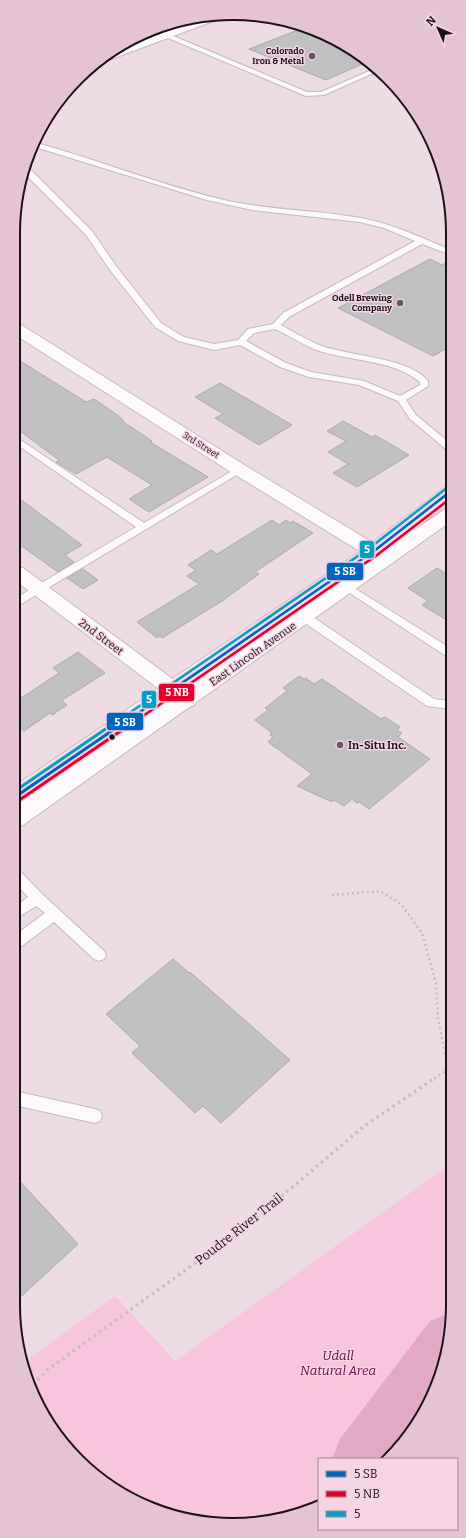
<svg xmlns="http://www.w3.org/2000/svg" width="466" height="1538" viewBox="0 0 466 1538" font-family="Bitter,serif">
  <rect width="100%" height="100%" fill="#eddce4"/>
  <path fill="#f7c5de" d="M449 1165V1348L416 1427 384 1459H319V1504L290 1518 205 1523 135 1502 68 1450 30 1389 24 1362 115 1296 175 1361Z"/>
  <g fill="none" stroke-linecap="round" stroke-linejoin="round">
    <path fill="#e4a8c7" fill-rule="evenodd" d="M449 1313V1348L416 1427 384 1459H332L340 1439 430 1321Z"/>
  </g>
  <path fill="#c0bfc1" stroke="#abaaac" d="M303 28 345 44 367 62 326 80 249 49Z
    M430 259 442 265 451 260V346L433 356 338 308Z
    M17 359 86 402 94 399 119 416 125 423 152 441 150 442 208 477 149 512 129 499 152 485 107 457 76 474 56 462 59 460 16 428Z
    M220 383 275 415 292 425 259 445 215 418 223 414 195 397Z
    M343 421 372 437 375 435 409 455 357 487 333 473 348 464 328 452 346 441 327 431Z
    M16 496 82 545 65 555 74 562 58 572 16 542Z
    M272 520 279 525 286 520 290 523 293 521 313 533 255 572 259 574 222 601 162 638 160 636 157 638 137 622 199 584 187 576 196 570 188 565 211 550 217 554Z
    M437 568 450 576V622L422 605 428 601 408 588Z
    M83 569 98 580 83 589 67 578Z
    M78 652 105 673 64 699 62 701 67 705 52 715 50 713 24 731 15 724V702L59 673 53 668Z
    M299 676 304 679 306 678 314 684 322 679 381 719 385 717 400 727 397 730 402 733 398 737 430 759 369 809 359 802 357 803 352 799 344 806 334 800 332 802 297 786 312 774 268 742 273 737 270 735 272 733 255 720 268 710 265 708 287 691 283 688Z
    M173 959 189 973 190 972 290 1060 221 1123 203 1106 195 1113 132 1053 140 1046 106 1014Z
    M14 1175 78 1244 13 1304Z"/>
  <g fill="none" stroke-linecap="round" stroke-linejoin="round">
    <g stroke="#c6b9bf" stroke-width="2">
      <path id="lane" d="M159 30 307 92H321L374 69 378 71 324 95 306 96 154 32Z
        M37 143C101 161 163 186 228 201 272 210 317 210 361 218 393 224 422 238 451 250V255L422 244 289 317 281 325C293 332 306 339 319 345 347 356 409 357 428 381V386L406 400 416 415 451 444V452L448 451 410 419 398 401 359 385 309 377 280 367 240 345 214 350 178 341 155 327 110 270 86 235 24 173 26 168H29L92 231 116 266 161 323 184 337 214 344 238 340 248 329 273 324 283 313 415 241 384 228 360 222 252 210 207 200 35 147ZM275 329C288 335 300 343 314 349 347 362 391 358 420 382V385L400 396 364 381 311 372 286 363 246 341 254 333Z
        M16 437 144 523 237 468H243L245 470 16 607V598L136 527 16 444Z
        M340 579 450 648V657L446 656 336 584 335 582 336 580Z
        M297 608 301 609 434 699 450 701V709L427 706 293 615 292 612 293 609Z
        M15 870 20 871 42 894 104 951 106 955 104 959 99 961 94 959 54 922 19 948 14 950V936L45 913 36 906 14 920 15 907 28 897 15 883Z
        M14 1091 95 1109 100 1111 102 1116 100 1121 95 1123 14 1105Z"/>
    </g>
    <g stroke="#c6b9bf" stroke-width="2">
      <path id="street" d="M204 17H220L219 19 106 61 99 62 108 53Z
        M17 324 23 326 246 466 393 555 395 559 393 563 386 565 379 563 234 474 17 336Z
        M16 566 23 568 194 695 198 700 194 705 187 708 180 705 16 581Z"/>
    </g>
    <g stroke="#c6b9bf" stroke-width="2">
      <path id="secondary" d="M451 486V500L410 533 444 510 450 508V522L23 825 15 828V807L19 804 15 806V786L367 547 445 487Z"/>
    </g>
    <path stroke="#c5bfc2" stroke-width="2.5" stroke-dasharray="2 3" stroke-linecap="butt" d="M332 895 380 891 401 904 422 933 436 983 438 1018 448 1070
      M430 1081 449 1069"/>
    <path stroke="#c5bfc2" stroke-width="3.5" stroke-dasharray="2.5 4" stroke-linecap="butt" d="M31 1391 34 1384 47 1370 248 1225 363 1127 432 1080"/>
    <use href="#lane" fill="#fcfafb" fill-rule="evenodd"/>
    <use href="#street" fill="#fcfafb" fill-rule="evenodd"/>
    <use href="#secondary" fill="#fcfafb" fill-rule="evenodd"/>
    <g stroke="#f5d4e4" stroke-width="5">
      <path id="bus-1-far1" d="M134 716 374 551 451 491"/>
    </g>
    <g stroke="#f5d4e4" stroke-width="6">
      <path id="bus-1" d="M15 797 135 715"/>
    </g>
    <g stroke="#f5d4e4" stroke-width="5">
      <path id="bus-2-far1" d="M143 716 377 555 451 498"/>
    </g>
    <g stroke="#f5d4e4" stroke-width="6">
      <path id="bus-2" d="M18 801 144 715"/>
    </g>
    <g stroke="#f5d4e4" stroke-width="5">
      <path id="bus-3-far1" d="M125 716 371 547 448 487"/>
    </g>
    <g stroke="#f5d4e4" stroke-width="6">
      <path id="bus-3" d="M15 791 126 715"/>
    </g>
    <use href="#bus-1-far1" stroke="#0065bd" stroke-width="2.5"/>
    <use href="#bus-1" stroke="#0065bd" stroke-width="3"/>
    <use href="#bus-2-far1" stroke="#e4002b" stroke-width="2.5"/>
    <use href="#bus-2" stroke="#e4002b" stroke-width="3"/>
    <use href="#bus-3-far1" stroke="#01a1c5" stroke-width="2.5"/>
    <use href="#bus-3" stroke="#01a1c5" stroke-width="3"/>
  </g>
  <g fill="#66595f" stroke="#f5d4e4" stroke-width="1.5">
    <circle cx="312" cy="56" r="4"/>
    <circle cx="400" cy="303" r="4"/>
    <circle cx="340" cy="745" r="4"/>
  </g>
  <circle fill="#1d1218" stroke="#f5d4e4" stroke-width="1.5" cx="112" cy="737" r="3.5"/>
  <g text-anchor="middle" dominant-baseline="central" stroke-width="3" stroke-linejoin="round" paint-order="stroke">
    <g font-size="9" font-weight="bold" fill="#1d1218" stroke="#f5d4e4" text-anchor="end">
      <text x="304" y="51">Colorado<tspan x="304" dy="10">Iron &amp; Metal</tspan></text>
      <text x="392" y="298">Odell Brewing<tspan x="392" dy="10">Company</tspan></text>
    </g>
    <g font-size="9" fill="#1d1218" stroke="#f5d4e4">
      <text transform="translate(201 445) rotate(32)">3rd Street</text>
    </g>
    <g font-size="11" fill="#1d1218" stroke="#f5d4e4">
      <text transform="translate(101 637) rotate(37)">2nd Street</text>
      <text transform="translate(253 654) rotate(-35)">East Lincoln Avenue</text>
    </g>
    <g font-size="11" font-weight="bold" fill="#1d1218" stroke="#f5d4e4" text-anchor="start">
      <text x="348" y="745">In-Situ Inc.</text>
    </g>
    <g font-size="13" fill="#1d1218" stroke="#f5d4e4">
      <text transform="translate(239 1229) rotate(-38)">Poudre River Trail</text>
    </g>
    <g font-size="13" font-style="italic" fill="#670947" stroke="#f5d4e4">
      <text x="338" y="1355">Udall<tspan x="338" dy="15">Natural Area</tspan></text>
    </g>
  </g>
  <path d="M0 0H466V1538H0ZM233 20H233A213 213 0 0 1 446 233V1305A213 213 0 0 1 233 1518H233A213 213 0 0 1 20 1305V233A213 213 0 0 1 233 20Z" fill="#e4c4d4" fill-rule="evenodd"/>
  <path fill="none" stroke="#1d1218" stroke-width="2" d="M233 20H233A213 213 0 0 1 446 233V1305A213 213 0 0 1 233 1518H233A213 213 0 0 1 20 1305V233A213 213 0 0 1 233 20Z"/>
  <g stroke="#f5d4e4" stroke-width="1.5">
    <rect x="359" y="540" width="16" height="19" rx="4" fill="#01a1c5"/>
    <rect x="326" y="562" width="38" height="19" rx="4" fill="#0065bd"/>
    <rect x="158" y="683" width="37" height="19" rx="4" fill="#e4002b"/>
    <rect x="141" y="690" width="16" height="19" rx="4" fill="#01a1c5"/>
    <rect x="106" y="712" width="38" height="19" rx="4" fill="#0065bd"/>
  </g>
  <g font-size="11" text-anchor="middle" font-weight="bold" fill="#fff">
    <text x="367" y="553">5</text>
    <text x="345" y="575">5 SB</text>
    <text x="177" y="696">5 NB</text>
    <text x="149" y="703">5</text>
    <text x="125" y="726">5 SB</text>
  </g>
  <rect x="318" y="1458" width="140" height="72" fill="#f5d4e4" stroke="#9f8692"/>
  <rect x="326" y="1471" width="20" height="6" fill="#0065bd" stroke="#9f8692"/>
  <text x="354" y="1478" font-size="12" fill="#1d1218">5 SB</text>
  <rect x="326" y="1491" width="20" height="6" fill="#e4002b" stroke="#9f8692"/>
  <text x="354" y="1498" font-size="12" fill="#1d1218">5 NB</text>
  <rect x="326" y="1511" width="20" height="6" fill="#01a1c5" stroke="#9f8692"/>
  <text x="354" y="1518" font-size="12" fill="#1d1218">5</text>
  <g transform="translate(438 28) rotate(315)" stroke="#f5d4e4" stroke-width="3" paint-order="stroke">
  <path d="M0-3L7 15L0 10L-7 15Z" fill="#1d1218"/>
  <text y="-6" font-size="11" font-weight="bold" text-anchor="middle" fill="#1d1218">N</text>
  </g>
</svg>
